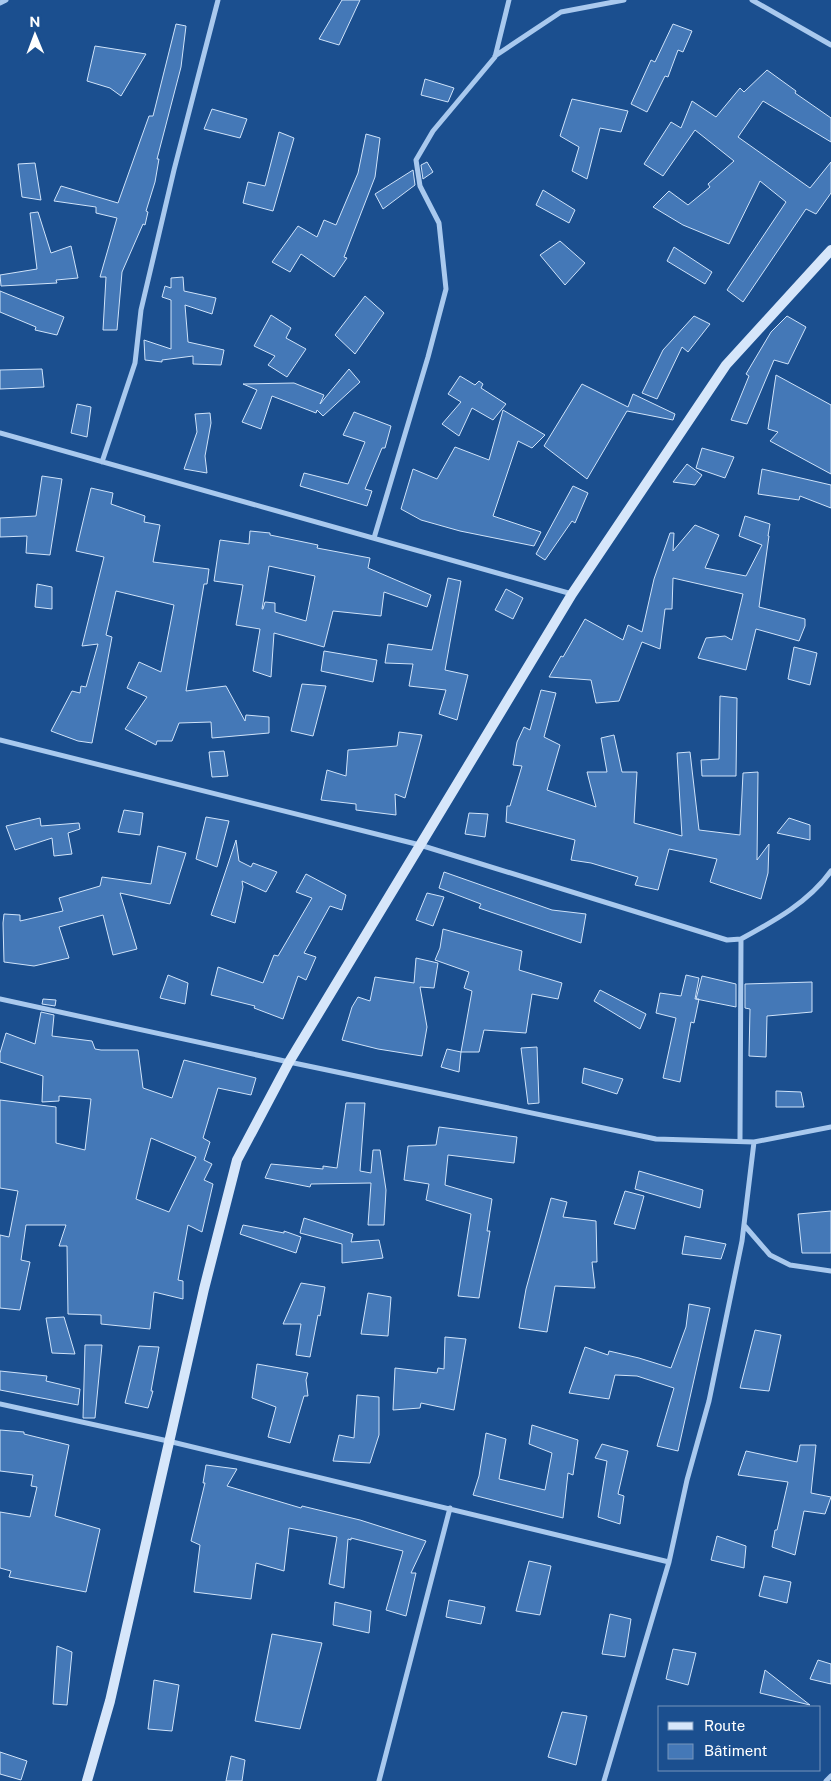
<svg xmlns="http://www.w3.org/2000/svg" width="831" height="1781" viewBox="0 0 831 1781" font-family="'Public Sans',sans-serif">
  <rect width="100%" height="100%" fill="#1b4f8f"/>
  <path fill="#4478b7" stroke="#cfe3fa" fill-rule="evenodd" d="M342 0H360L339 45 319 39Z
    M176 24 186 26 181 67 157 159H159L155 182 146 211 148 212 145 225 143 224 122 272 117 330H103L106 277H100L117 218 96 213V207L54 201 61 186 118 203 149 116H153Z
    M673 24 692 31 683 52 678 50 668 77 665 76 647 112 631 104 651 60 655 62Z
    M95 46 146 54 121 96 110 88 87 81Z
    M767 70 796 91 795 93 831 118V142L763 101 738 137 810 188 831 162V193L816 214 806 209 743 302 727 290 786 202 760 181 729 244 683 225 653 207 669 191 688 205 710 187 708 184 734 161 695 130 663 176 644 164 671 122 681 128 692 101 716 117 740 88 744 92Z
    M425 79 454 88 448 102 421 95Z
    M572 99 628 111 621 132 600 128 587 179 572 171 579 147 560 136Z
    M212 109 247 119 240 138 204 129Z
    M279 132 294 138 273 211 243 203 248 182 265 186Z
    M366 134 380 138 375 177 344 257 347 258 334 277 301 254 290 272 272 262 298 226 317 237 324 220 336 225 358 173Z
    M427 162 433 172 423 179 421 165Z
    M35 163 39 188 41 200 22 197 18 164Z
    M413 170 415 185 383 209 375 194Z
    M543 190 575 210 569 223 536 205Z
    M38 212 51 253 71 246 78 278 56 280 57 283 1 286 0 275 37 269 30 213Z
    M560 241 585 263 565 285 540 255Z
    M674 247 712 272 705 284 667 261Z
    M183 277 184 291 216 298 212 314 185 305 188 342 224 350 221 365 193 364V356L162 360V362L145 360 144 340 171 349V300L162 297 165 286 171 288V278Z
    M0 291 64 317 57 335 35 330 36 327 0 312Z
    M365 296 384 313 355 354 335 335Z
    M271 315 291 328 286 338 306 349 287 377 268 365 275 356 254 346Z
    M694 316 710 324 688 352 682 347 657 399 642 393 663 350Z
    M787 316 806 327 788 364 774 360 747 424 731 420 749 376 746 374 771 332Z
    M42 369 44 387 0 389V370Z
    M349 369 360 382 323 416 317 410 316 413 272 396 261 429 242 422 257 390 243 384 294 383 324 395 320 404Z
    M776 375 831 405V474L770 441 778 432 768 429Z
    M460 376 475 385 479 381 483 384 481 388 506 404 493 420 472 408 459 436 442 424 461 402 448 394Z
    M582 384 628 407 633 394 675 414 673 420 627 411 587 479 544 446Z
    M77 404 91 407 87 437 71 433Z
    M503 410 545 435 532 448 518 441 493 516 541 532 534 546 460 531 421 520 401 509 413 469 437 479 455 447 489 460Z
    M354 412 391 426 385 448H382L365 489 372 491 367 506 300 486 304 473 348 484 365 442 343 435Z
    M210 413 211 423 205 456 207 473 184 469 197 432 195 414Z
    M702 448 734 457 725 478 696 468Z
    M687 464 702 475 695 485 673 482Z
    M762 469 831 485V508L800 496 799 500 758 494Z
    M42 476 62 479 50 555 26 553 27 536 0 537V518L36 516Z
    M573 486 588 493 575 523 572 521 545 560 536 554Z
    M91 488 113 493 111 504 145 516 144 522 160 525 153 562 209 569 207 584H204L186 691 226 686 245 721 246 715 269 717V733L212 738 211 722 179 723 172 741H157L156 745 125 729 147 697 127 688 139 662 161 672 174 605 116 591 106 635 112 637 92 743 78 741 51 731 72 691 80 693 81 686 86 687 98 644 82 646 104 557 76 551Z
    M745 516 770 524 768 536H769L759 607 805 619V626L799 641 756 629 746 670 698 658 706 638 725 636 732 640 743 594 673 578 672 609H665L660 649 642 642 619 701 596 703 591 680 549 677 561 656 563 657 585 619 623 640 628 625 642 632 654 579 670 533H674L673 551 695 525 719 535 705 568 746 576 762 545 739 536Z
    M250 531 270 533V535L318 545 317 548 370 558 368 568 431 595 427 607 384 592 381 616 333 611 324 647 274 633 271 677 253 671 260 629 236 625 243 585 214 581 220 540 249 544ZM269 566 315 576 306 621 275 612V603L265 602 263 609H262Z
    M448 578 461 581 445 670 468 675 457 720 439 714 446 690 409 686 413 664 385 663 388 644 432 650Z
    M37 584 52 587V609L35 607Z
    M506 589 523 598 513 619 495 610Z
    M794 647 817 653 810 685 788 679Z
    M324 651 377 660 373 682 321 671Z
    M302 684 326 686 313 736 291 731Z
    M541 690 556 693 544 737 560 745 547 790 596 807 587 772H607L601 738 614 735 622 772H637L634 823 682 836 677 753 690 752 699 830 740 835 743 773 758 772 757 860 769 844 768 873 761 899 710 882 717 859 669 849 658 890 635 885 638 877 591 863 571 860 575 840 506 822 507 806H510L522 766 513 765 517 742 524 727 530 730Z
    M720 696 737 698 736 776H702L701 760 719 759Z
    M399 732 422 735 405 798 395 794 396 815 356 810V804L321 800 327 770 346 776 348 750 397 746Z
    M224 751 228 776 212 777 209 752Z
    M124 810 143 813 140 835 118 832Z
    M469 813 488 814 485 837 465 834Z
    M206 817 229 821 217 867 196 859Z
    M40 818 41 826 79 823 80 829 68 833 72 854 54 856 52 838 15 850 6 826Z
    M789 818 810 825V840L777 833Z
    M236 840 239 861 251 867 253 863 277 872 266 892 242 881 243 887 235 923 211 915Z
    M158 846 186 853 170 904 120 893 137 949 113 955 103 915 59 927 69 958 34 966 4 962 3 923 4 914 20 915V921L63 911 59 898 100 886 102 877 151 884Z
    M444 872 552 910 586 914 581 943 479 908 481 904 439 888Z
    M306 874 346 895 342 910 330 906 304 953 316 957 306 980 298 976 283 1019 254 1008 255 1006 211 995 218 967 263 983 274 955 278 956 312 898 296 892Z
    M427 893 444 897 433 926 416 920Z
    M443 929 522 951 519 970 562 983 558 999 532 994 526 1033 484 1030 479 1052H461L472 991 464 988 469 972 435 960 440 948Z
    M416 958 438 963 434 988 420 987 427 1027 422 1056 378 1049 342 1040 352 1007 358 997 370 1001 375 977 414 983Z
    M168 975 188 983 185 1004 160 998Z
    M686 975 699 978 695 999H699L694 1023 691 1022 680 1082 663 1078 676 1018 656 1013 660 993 681 996Z
    M702 976 736 984V1007L696 999Z
    M812 982V1012L767 1016 766 1057 749 1056 750 1009 745 1008V984Z
    M600 990 646 1014 640 1029 594 1001Z
    M43 999 56 1000 55 1006 42 1004Z
    M41 1012 54 1015 52 1036 92 1041 95 1049 101 1050H138L143 1088 172 1098 184 1060 256 1078 251 1095 218 1088 203 1138 210 1142 204 1160 212 1164 204 1180 213 1184 202 1232 188 1225 178 1280 183 1281V1299L154 1292 150 1329 101 1324V1315L68 1314 67 1246H59L66 1225H26L21 1260 30 1262 20 1310 0 1308V1235L9 1237 18 1191 0 1188V1100L56 1107V1143L85 1150 91 1099 59 1096V1101L42 1102 43 1076 0 1062V1053L6 1033 35 1044ZM151 1138 196 1157 169 1212 136 1199Z
    M537 1047 539 1103 528 1104 521 1048Z
    M447 1049 461 1052 459 1072 441 1067Z
    M584 1068 623 1079 617 1094 582 1083Z
    M776 1091 801 1092 804 1107H776Z
    M346 1103H365L360 1171 371 1173 373 1150H380L386 1190 384 1225H368L371 1183 311 1184 310 1187 265 1178 271 1164 323 1169V1166L337 1168Z
    M439 1127 517 1137 514 1163 448 1155 445 1185 492 1199 487 1231H490L479 1298 458 1296 471 1214 426 1200 429 1184 404 1180 408 1146 436 1145Z
    M639 1171 703 1190 700 1208 635 1189Z
    M625 1191 644 1196 635 1229 614 1224Z
    M551 1198 567 1202 563 1217 596 1221 597 1262H592L595 1288 555 1286 547 1332 519 1328 526 1289Z
    M831 1211V1253H802L798 1214Z
    M304 1218 353 1234 351 1242 379 1240 383 1258 342 1263V1244L300 1233Z
    M243 1225 284 1233V1231L301 1237 296 1253 240 1234Z
    M685 1236 726 1244 721 1259 682 1254Z
    M301 1283 325 1287 320 1316 318 1315 310 1357 296 1355 301 1324H283Z
    M368 1293 391 1297 388 1336 361 1334Z
    M689 1304 710 1308 678 1451 657 1446 674 1388 637 1376 615 1375 609 1399 569 1393 585 1347 608 1355 609 1351 639 1358 671 1368 686 1327Z
    M64 1317 75 1354 52 1353 46 1318Z
    M755 1330 781 1335 769 1391 740 1388Z
    M445 1337 466 1339 454 1410 421 1403 420 1408 393 1410 395 1368 437 1373 438 1368 444 1369Z
    M85 1345H102L95 1418H83Z
    M139 1346 159 1347 151 1391H153L148 1408 125 1403Z
    M257 1364 308 1373 306 1380 308 1396H304L290 1443 268 1437 276 1407 252 1398Z
    M0 1371 47 1376 46 1381 80 1389 78 1405 0 1390Z
    M357 1395 379 1397V1435L370 1463 333 1461 339 1435 354 1438Z
    M532 1425 578 1440 573 1475 568 1473 563 1518 473 1495 479 1476 486 1433 506 1439 499 1479 545 1490 552 1453 529 1444Z
    M0 1430 24 1432V1434L69 1445 55 1516 100 1529 86 1592 9 1577 11 1571 0 1568V1512L30 1517 37 1487 31 1486 33 1475 0 1471Z
    M602 1444 628 1451 618 1494 624 1496 620 1524 598 1517 607 1461 595 1458Z
    M800 1445H816L811 1493 831 1497 825 1514 804 1511 795 1555 772 1547 775 1530H777L788 1482 738 1475 746 1451 797 1462Z
    M206 1465 237 1469 227 1486 301 1508 302 1506 360 1520 426 1541 411 1573H416L406 1616 386 1610 403 1551 351 1538V1540L348 1539 344 1588 329 1584 337 1537 289 1528 284 1571 256 1563 251 1599 194 1592 200 1545 191 1541 205 1483H203Z
    M717 1536 746 1546 744 1568 711 1560Z
    M529 1561 551 1566 540 1615 516 1611Z
    M764 1576 791 1582 787 1603 759 1596Z
    M449 1600 485 1607 481 1624 446 1617Z
    M335 1602 371 1611 369 1633 333 1625Z
    M610 1614 631 1619 625 1657 602 1654Z
    M272 1634 322 1643 300 1729 255 1721Z
    M57 1646 72 1652 67 1705 53 1704Z
    M673 1649 696 1653 688 1685 666 1679Z
    M818 1660 831 1664V1684L810 1679Z
    M765 1670 810 1705 760 1693Z
    M154 1680 179 1685 172 1731 148 1729Z
    M562 1712 587 1716 576 1765 548 1757Z
    M0 1752 27 1761 21 1780 0 1774Z
    M231 1756 245 1760 242 1781H226Z"/>
  <g fill="none" stroke-linecap="round" stroke-linejoin="round">
    <path stroke="#a9c9ee" stroke-width="5" d="M752 0 831 45
      M0 3 6 0
      M495 56 561 12 624 0
      M0 433 572 594
      M102 462 135 363 141 310 174 170 218 0
      M374 538 428 357 446 289 439 223 420 186 416 160 433 131 495 57 509 0
      M0 740 420 845 727 940 741 939 740 1140
      M741 939C774 921 809 902 831 871
      M0 999 289 1062 656 1139 754 1142 831 1127
      M744 1225 770 1255 790 1265 831 1271
      M0 1404 168 1441 669 1562
      M379 1781 450 1508
      M604 1781 669 1562 687 1480 709 1401 742 1241 754 1142
      M826 1781 831 1776"/>
    <path stroke="#d6e6fa" stroke-width="10" d="M87 1781 110 1701 204 1289 237 1160 289 1062 572 594 726 365 831 250"/>
  </g>
  <rect x="658" y="1706" width="162" height="65" fill="#1b4f8f" stroke="#7695bc"/>
  <rect x="668" y="1722" width="25" height="8" fill="#d6e6fa" stroke="#7695bc"/>
  <text x="704" y="1731" font-size="15" fill="#ffffff">Route</text>
  <rect x="668" y="1744" width="25" height="15" fill="#4478b7" stroke="#7695bc"/>
  <text x="704" y="1756" font-size="15" fill="#ffffff">Bâtiment</text>
  <g transform="translate(35 35) rotate(359)" stroke="#1b4f8f" stroke-width="4" paint-order="stroke">
  <path d="M0-4L9 19L0 12L-9 19Z" fill="#ffffff"/>
  <text y="-8" font-size="14" font-weight="bold" text-anchor="middle" fill="#ffffff">N</text>
  </g>
</svg>
